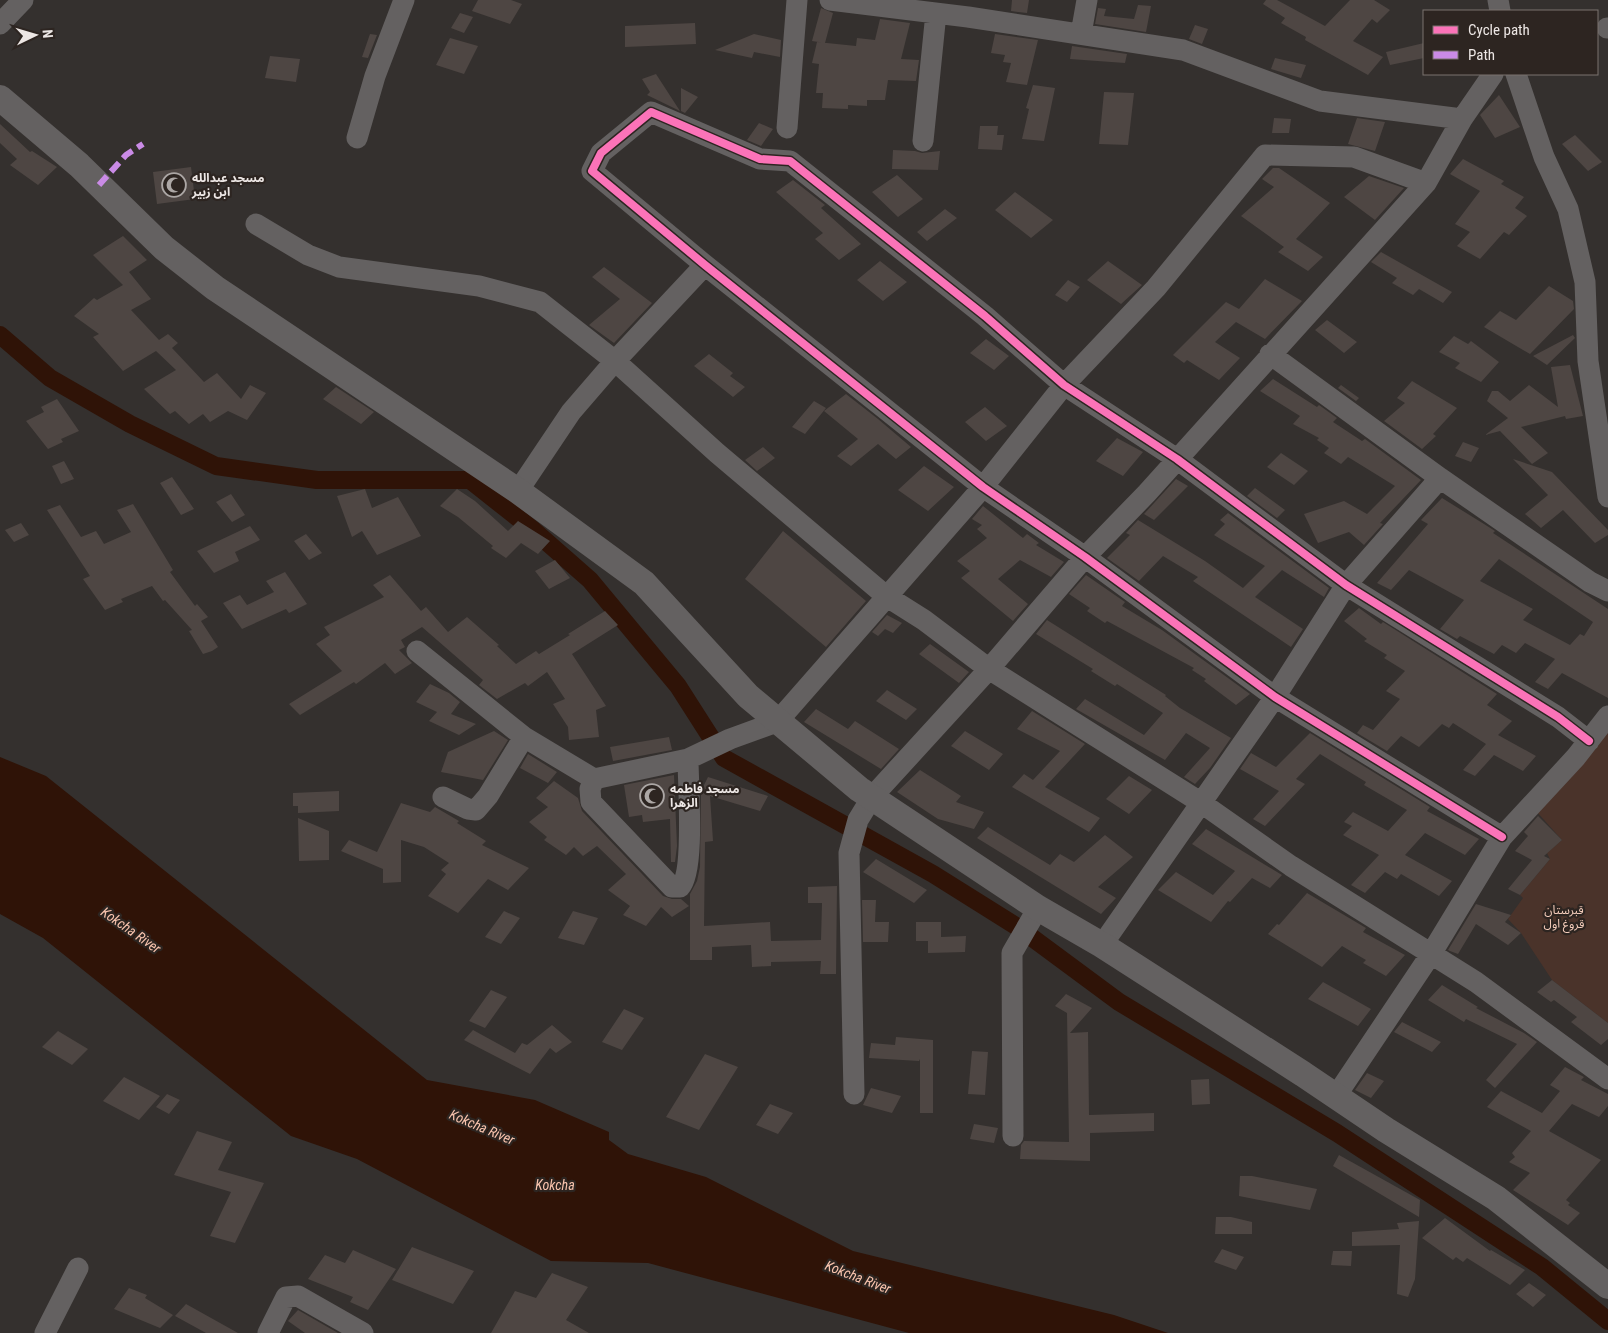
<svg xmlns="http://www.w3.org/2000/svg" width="1608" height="1333" viewBox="0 0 1608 1333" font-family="'Roboto Condensed','Noto Sans Arabic',sans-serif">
  <rect width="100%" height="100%" fill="#34302e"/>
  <path fill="#4a332a" d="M1608 731V1023L1552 980 1521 933 1508 919 1523 898 1520 895 1550 859 1547 853 1562 840 1537 812Z"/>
  <path fill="#2f1307" d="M0 757 46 776 427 1080 535 1100 609 1132V1140L628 1154 706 1177 853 1251 1114 1315 1168 1333H909L648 1263 551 1261 357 1159 291 1136 43 938 0 914Z"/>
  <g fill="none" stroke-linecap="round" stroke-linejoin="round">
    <path stroke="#2f1307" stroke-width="18" d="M0 335 50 378 130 424 216 466 317 480H470L532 529 590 580 678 686 724 758 933 874 1019 928 1119 1002 1337 1133 1542 1267 1608 1321"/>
  </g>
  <path fill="#4e4643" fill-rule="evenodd" d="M478 0H511L522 4 510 24 472 11Z
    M1012 0H1029L1027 13 1011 11Z
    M1266 0H1277L1325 26 1350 0H1374L1390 10 1377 23 1372 19 1353 41 1383 57 1368 75 1305 40 1306 37 1281 23 1285 18 1263 4Z
    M1138 5 1151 6 1146 32 1095 24 1098 8 1106 9 1104 16 1134 19Z
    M821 8 833 13 825 43 812 41Z
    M460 13 473 17 464 33 451 28Z
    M880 19 910 23 901 59 919 60 916 81 888 80 885 100H867V106L848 105V109L822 108 823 93H816L819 64 812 63 817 42 856 46 857 38 875 40Z
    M695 23 696 44 625 47V26Z
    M1195 25 1208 29 1202 44 1189 39Z
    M370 34 377 35 368 58 362 57Z
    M754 34 781 40 780 57 754 52 752 58 715 50Z
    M995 34 1038 40 1027 85 1006 82 1011 63 1003 62 1005 55 991 53Z
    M450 38 478 46 464 74 436 65Z
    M1424 43V58L1390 65 1386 52Z
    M1072 46 1127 54 1125 63 1070 59Z
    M270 56 300 59 296 82 265 78Z
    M1275 58 1306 65 1301 78 1271 69Z
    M656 74 680 111 647 95 650 92 642 79Z
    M1033 85 1055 88 1044 141 1022 139 1029 109 1026 108Z
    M681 88 698 97 685 113 681 111Z
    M1104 92 1134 93 1128 145 1099 144Z
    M1499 95 1520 127 1495 138 1480 115Z
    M1274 118 1291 119 1289 133H1272Z
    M1357 118 1385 122 1375 151 1348 144Z
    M759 123 773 129 761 146 747 140Z
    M0 124 30 152 32 151 57 167 38 185 10 165 17 159 0 143Z
    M980 126H998L997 135H1004L1002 150 978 149Z
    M1575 135 1602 162 1588 171 1562 144Z
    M893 150 915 151 922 153 940 151 938 170 892 169Z
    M1463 159 1504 181 1501 184 1524 197 1515 208 1527 216 1509 235 1504 232 1480 259 1457 246 1470 232 1455 224 1480 191 1450 174Z
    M191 167 195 199 157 204 153 172Z
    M1273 168H1279L1330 203 1296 239 1323 257 1308 271 1278 252 1284 247 1241 216 1274 187 1262 179Z
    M897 175 923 199 898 217 872 192Z
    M1369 176 1404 188 1375 220 1344 197Z
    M793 180 825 205 821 208 861 244 839 260 815 239 823 233 776 192Z
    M1015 192 1053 220 1031 238 995 210Z
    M945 209 957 218 927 241 917 232Z
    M123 236 147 260 129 272 151 299 131 310 159 340 168 334 178 343 172 348 204 382 217 373 241 399 250 385 266 393 247 420 228 411 210 422 203 414 189 424 175 411 170 414 144 389 176 370 156 351 123 371 93 337 99 334 74 316 94 298 97 300 123 285 93 255Z
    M1381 252 1413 270 1452 292 1443 303 1419 289 1413 295 1392 283 1397 278 1371 262Z
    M880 261 907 282 883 301 857 280Z
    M1108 261 1142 285 1121 304 1087 280Z
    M604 267 652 303 614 343 589 325 620 299 592 277Z
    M1265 279 1302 301 1265 339 1236 322 1215 342 1240 358 1219 380 1187 360 1184 363 1173 355 1226 302 1239 309Z
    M1068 280 1080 287 1067 302 1055 295Z
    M1549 286 1573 301 1574 309 1530 354 1484 327 1500 311 1516 320Z
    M1327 320 1357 342 1344 353 1315 330Z
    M1573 335 1575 338 1547 365 1533 356Z
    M1454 336 1468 344 1471 341 1499 362 1481 382 1455 368 1460 363 1439 352Z
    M986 339 1009 356 994 370 970 353Z
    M709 354 733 373 730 376 745 387 733 397 694 366Z
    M1570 365 1583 416 1566 419 1565 416 1521 427 1548 453 1532 464 1500 431 1485 435 1508 418 1487 401 1492 391H1498L1510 401 1529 385 1558 407 1551 367Z
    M1273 379 1317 407 1319 405 1337 418 1333 422 1362 441 1365 439 1421 480 1380 523 1383 524 1364 545 1349 532 1318 543 1304 514 1344 501 1367 514 1395 486 1348 457 1341 464 1324 453 1329 448 1317 440 1319 438 1293 424 1300 416 1260 391Z
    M1412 381 1457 408 1433 434 1436 436 1422 449 1384 421 1405 403 1397 398Z
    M1341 385 1359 398 1356 401 1338 388Z
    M336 387 374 412 361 424 323 399Z
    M846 394 878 419 911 447 896 459 878 444 851 466 837 456 858 439 824 411Z
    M57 399 79 431 61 439 63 442 48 449 26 421 44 412 41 407Z
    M814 401 826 408 805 434 792 427Z
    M985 407 1007 426 986 441 965 422Z
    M1117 438 1143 452 1123 476 1096 461Z
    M1463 442 1479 448 1471 462 1455 456Z
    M763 447 775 458 757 471 745 460Z
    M1281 453 1308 471 1294 485 1267 467Z
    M1513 459 1552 472 1608 530V535L1595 543 1563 510 1541 528 1525 514 1548 495Z
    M64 461 74 479 61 484 52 466Z
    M924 466 954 487 928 511 898 490Z
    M172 477 194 509 181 515 160 483Z
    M1176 479 1188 486 1154 520 1144 514Z
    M1255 488 1285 510 1277 518 1247 496Z
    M365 489 372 508 398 497 421 536 377 555 362 531 352 537 337 496Z
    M457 489 475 501 508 531 518 521 550 541 538 554 521 543 506 558 491 548 493 546 458 517 440 506Z
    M231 494 245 515 232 522 216 502Z
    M1442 498 1484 524 1495 531 1493 533 1608 609V698L1562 673 1548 689 1535 682 1555 659 1525 643 1516 653 1502 645 1494 654 1460 636 1457 639 1440 629 1464 600 1409 570 1391 590 1377 583 1428 524 1421 520ZM1499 559 1593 622 1584 636 1580 634 1570 645 1523 620 1533 609 1480 581Z
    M133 504 173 570 170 572 195 606 197 604 208 617 201 621 218 647 212 651 203 654 189 631 192 630 165 600 163 601 152 586 121 599 123 602 105 610 83 579 90 576 47 510 60 505 81 537 96 531 104 544 131 532 117 510Z
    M983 506 1023 538 1027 534 1039 543 1036 545 1064 562 1051 577 1020 560 998 579 1028 604 1013 621 961 578 970 571 957 561 987 538 977 529 982 525 972 519Z
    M1228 513 1329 588 1324 597 1282 570 1255 597 1303 629 1291 647 1193 581 1198 577 1163 556 1139 581 1107 558 1130 535 1126 533 1138 520 1205 561 1243 588 1265 566 1214 535 1225 524 1220 520Z
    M21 523 29 535 14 542 5 530Z
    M250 526 260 540 235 552 239 561 214 573 197 551Z
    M783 531 866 601 826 647 745 579Z
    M306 534 322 553 309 560 294 541Z
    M555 560 570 578 549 589 535 571Z
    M285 572 307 604 289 613 286 609 242 629 223 603 240 595 247 605 274 592 266 581Z
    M390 575 421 611 426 607 448 632 467 617 499 645 497 646 516 664 536 651 539 654 570 635 568 634 605 611 618 625 572 654 606 706 596 710 599 737 569 740 568 727 553 704 565 699 547 672 528 686 525 683 497 699 479 685 483 680 422 627 401 640 405 647 399 650 412 663 395 674 385 663 356 684 354 682 300 715 289 704 342 671 316 644 330 635 324 627 384 597 373 585Z
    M1086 575 1125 602 1122 606 1162 630 1250 694 1236 705 1204 681 1206 679 1192 670 1194 668 1107 621 1105 623 1087 611 1090 608 1069 594Z
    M1359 608 1381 624 1383 622 1497 694 1487 705 1512 721 1498 735 1536 756 1523 771 1494 755 1475 776 1463 770 1486 744 1453 723 1449 728 1442 724 1419 747 1401 736 1387 751 1357 733 1363 725 1373 730 1400 699 1386 691 1405 671 1384 658 1387 655 1364 641 1367 639 1344 621Z
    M887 615 902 623 893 633 885 629 878 636 872 632Z
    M1047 620 1166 695 1165 696 1180 708 1231 738 1210 768 1195 784 1184 777 1210 748 1186 733 1165 760 1076 709 1085 699 1144 735 1163 713 1117 684 1115 686 1091 671 1093 669 1036 634Z
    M930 644 969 672 959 683 919 654Z
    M430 684 449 693 460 702 451 714 476 724 459 735 429 721 437 712 416 702Z
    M887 690 917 709 906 720 876 701Z
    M816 709 848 729 855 721 899 749 881 769 804 722Z
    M1032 711 1085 744 1045 787 1100 818 1089 832 1012 787 1024 774 1033 780 1060 751 1017 729Z
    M494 731 508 740 483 780 441 772 448 752Z
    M965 731 1003 754 989 770 951 746Z
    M1310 733 1430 807 1427 811 1479 839 1465 855 1425 833 1405 855 1452 881 1439 896 1401 874 1397 879 1385 872 1365 893 1351 885 1379 855 1343 835 1352 826 1344 822 1353 812 1388 831 1407 810 1364 785 1366 782 1320 754 1296 779 1305 784 1265 826 1253 819 1279 791 1240 769 1251 753 1276 767Z
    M669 737 672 750 613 761 610 747Z
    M528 754 557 772 548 783 520 768Z
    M920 770 961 796 956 802 984 812 974 829 938 819 897 792Z
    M674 775 677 846 675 862H671L670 819 643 822 642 815 629 817 624 785Z
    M1129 776 1152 790 1129 814 1106 799Z
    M708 777 768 796 760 811 710 796 713 841 705 842 704 926 770 922 771 941 821 940 822 903H808V887L837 886 836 974H820L821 961 771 962V966L752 967 751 945 712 947V960H690V894L697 881 700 867 701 791Z
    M554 781 578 798 582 811 663 896 672 899H681L689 906 672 917 661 907 646 926 623 915 630 906 608 890 626 874 597 846 583 856 574 847 566 855 544 840 547 837 529 822 548 807 536 798Z
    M339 791V811L298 813V806H293V793Z
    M401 803 430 812 435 807 459 821 457 823 486 841 482 845 529 868 508 890 488 879 458 913 428 896 446 874 441 870 449 863 424 847 401 840V882L383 883V869L341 851 349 840 377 852Z
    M1538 816 1562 840 1544 856 1550 859 1520 895 1508 889 1532 860 1515 851 1528 836 1524 832Z
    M298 818 329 831V860L299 861Z
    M988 827 1050 865 1060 854 1074 862 1105 835 1133 857 1098 887 1116 898 1101 914 977 838Z
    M1206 829 1282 875 1270 888 1252 878 1230 902 1228 901 1211 922 1158 890 1176 872 1213 895 1235 871 1192 844Z
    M876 859 927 890 914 903 863 872Z
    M1307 893 1366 928 1363 932 1405 955 1386 976 1363 963 1366 960 1342 946 1322 967 1268 934 1277 924 1279 925Z
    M862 900H876L875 922H889L888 942H863Z
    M1476 904 1511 915 1505 922 1521 933 1508 945 1476 924 1458 954 1450 951 1448 950Z
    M504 911 520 918 501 944 485 937Z
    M573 911 598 918 584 945 558 938Z
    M916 922H941V937L966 936 965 952 928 953V941H916Z
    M1552 980 1608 1023V1039L1601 1045 1571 1022 1577 1017 1554 1000 1551 1002 1537 992Z
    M1323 982 1371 1009 1358 1026 1308 999Z
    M1442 985 1478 1007 1476 1008 1524 1033 1537 1042 1495 1088 1486 1080 1517 1044 1466 1019 1464 1022 1428 1000Z
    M491 990 507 997 485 1028 469 1021Z
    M1066 994 1092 1008 1070 1033 1088 1032 1089 1115 1154 1113V1131L1090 1133V1161L1020 1159 1021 1145 1024 1141 1069 1142 1067 1013 1055 1006Z
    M624 1009 644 1018 622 1050 602 1042Z
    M1402 1022 1441 1042 1432 1052 1394 1032Z
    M552 1025 572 1042 556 1053 550 1048 530 1074 464 1040 473 1030 515 1053 522 1043 527 1045Z
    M58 1031 88 1049 72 1065 42 1047Z
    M896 1037 933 1040V1113H920V1059L919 1061 869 1058 871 1043 895 1045Z
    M972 1051 988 1052 985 1095 968 1094Z
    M705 1054 738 1067 699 1130 666 1117Z
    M1565 1067 1584 1077 1581 1080 1608 1094V1106L1599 1117 1572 1104 1549 1131 1601 1160 1566 1200 1570 1203 1568 1205 1580 1213 1568 1225 1513 1190 1530 1173 1509 1162 1515 1157 1512 1153 1531 1131 1487 1107 1501 1091 1542 1113 1560 1091 1550 1085Z
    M1367 1073 1384 1081 1371 1098 1355 1090Z
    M124 1077 160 1096 139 1120 103 1101Z
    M1209 1079 1210 1104 1192 1105 1191 1080Z
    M871 1088 901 1096 892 1113 863 1105Z
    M167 1094 180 1100 169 1114 156 1107Z
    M770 1104 793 1113 778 1134 756 1125Z
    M974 1124 998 1128 994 1143 970 1139Z
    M197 1131 232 1142 218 1170 264 1183 235 1243 210 1236 231 1192 174 1175Z
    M1339 1155 1420 1200 1419 1217 1333 1166Z
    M1240 1176H1252L1317 1189 1310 1210 1239 1196Z
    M1216 1217H1231L1252 1222V1234H1215Z
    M1445 1218 1490 1251 1491 1250 1525 1270 1510 1285 1467 1258 1463 1262 1456 1257 1453 1260 1422 1238Z
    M1419 1221 1415 1279 1408 1297 1397 1294 1400 1245 1352 1246V1232L1399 1229 1397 1223Z
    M412 1247 474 1271 453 1304 392 1280Z
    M1222 1249 1244 1257 1236 1270 1214 1262Z
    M353 1250 396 1269 368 1310 350 1302 353 1297 308 1279 325 1255 345 1263Z
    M1333 1251H1352L1351 1266 1331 1265Z
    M552 1273 588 1287 566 1320 589 1333H491L515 1291 536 1298Z
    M1529 1283 1546 1295 1533 1307 1516 1294Z
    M129 1288 147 1295 145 1298 173 1315 160 1328 114 1309Z
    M186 1304 238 1333H206L175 1316Z
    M298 1310 338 1333H305L288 1321Z"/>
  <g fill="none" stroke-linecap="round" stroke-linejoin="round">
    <path stroke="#646161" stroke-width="21" d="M830 0 968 17 1183 50 1320 101 1462 119
      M1498 0 1500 11
      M0 24 23 0
      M1607 28H1608
      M1081 34 1087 0
      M1516 74 1544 157 1568 209 1585 282 1588 361 1608 497
      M787 128 797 0
      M357 138 375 76 404 0
      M923 141 936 13
      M256 224 308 255 339 267 479 286 540 302 615 361 717 453 886 596 924 620 989 669 1200 802 1291 866 1476 982 1608 1079
      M1440 478 1590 582 1608 591
      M518 491 571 412 615 361 705 265
      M417 651 524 737 594 779 688 759 730 739 777 722 983 487 1064 385 1156 288 1265 155 1354 157 1426 183
      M594 779 590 789 591 802 672 887H680C695 873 688 783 688 759
      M443 797 468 809 476 810 488 796 524 737
      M1502 837 1275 697 1085 557 983 487 705 265 592 171 601 153 651 112 760 159 790 161 985 316 1064 385 1177 459 1346 585 1558 717 1589 741
      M1102 945 1275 697 1346 585 1440 478 1270 354
      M854 1094 849 853 858 820 872 797 989 669 1085 557 1147 493 1426 183 1462 119 1493 74
      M1336 1096 1431 954 1502 837 1576 757 1608 716
      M1013 1136 1012 953 1038 908
      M45 1333 78 1268
      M268 1333 286 1297 298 1296 363 1333"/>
    <path stroke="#646161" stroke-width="26" d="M0 98 79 165 164 248 215 288 518 491 644 583 748 696 859 789 1038 908 1102 945 1303 1074 1386 1130 1496 1198 1608 1286"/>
    <path stroke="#ca8be6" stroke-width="6" stroke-dasharray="12 6" stroke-linecap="butt" d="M99 185 126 155 143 144"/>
    <g stroke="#2d2521" stroke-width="11">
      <path id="cycleway" d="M1502 837 1275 697 1085 557 983 487 705 265 592 171 601 153 651 112 760 159 790 161 985 316 1064 385 1177 459 1346 585 1558 717 1589 741"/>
    </g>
    <use href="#cycleway" stroke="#fb73b8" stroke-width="8"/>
  </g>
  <defs>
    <g id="mosque-ring" transform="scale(1.25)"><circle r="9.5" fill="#2d2521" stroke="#aca7a5" stroke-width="1.5"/><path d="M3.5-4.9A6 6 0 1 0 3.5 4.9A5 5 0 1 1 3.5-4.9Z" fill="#aca7a5"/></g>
  </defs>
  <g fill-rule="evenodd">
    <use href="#mosque-ring" x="174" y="185"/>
    <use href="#mosque-ring" x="652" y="796"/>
  </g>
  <g text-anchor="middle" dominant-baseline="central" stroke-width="4.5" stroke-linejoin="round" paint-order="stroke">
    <g font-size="12" font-weight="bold" fill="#ede7e5" stroke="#2d2521" text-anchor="start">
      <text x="192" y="178">مسجد عبدالله<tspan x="192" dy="14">ابن زبیر</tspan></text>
      <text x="670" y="789">مسجد فاطمه<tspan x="670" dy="14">الزهرا</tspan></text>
    </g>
    <g font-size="12" fill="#f6cebc" stroke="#2d2521">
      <text x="1564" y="910">قبرستان<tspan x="1564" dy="14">قروغ اول</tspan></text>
    </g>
    <g font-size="14" font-style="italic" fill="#f9c4ae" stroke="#2d2521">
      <text transform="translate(131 930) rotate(35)">Kokcha River</text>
      <text transform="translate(482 1127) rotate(23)">Kokcha River</text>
      <text x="555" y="1185">Kokcha</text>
      <text transform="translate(858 1277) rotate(21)">Kokcha River</text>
    </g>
  </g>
  <rect x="1423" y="10" width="175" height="65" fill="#2d2521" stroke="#7a736f"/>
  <rect x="1433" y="26" width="25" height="8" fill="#fb73b8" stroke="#7a736f"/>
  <text x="1468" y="35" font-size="15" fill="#ede7e5">Cycle path</text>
  <rect x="1433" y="51" width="25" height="8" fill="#ca8be6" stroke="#7a736f"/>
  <text x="1468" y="60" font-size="15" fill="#ede7e5">Path</text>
  <g transform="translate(35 35) rotate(85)" stroke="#2d2521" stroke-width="4" paint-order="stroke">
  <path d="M0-4L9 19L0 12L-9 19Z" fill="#ede7e5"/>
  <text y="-8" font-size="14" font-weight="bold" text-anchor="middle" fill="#ede7e5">N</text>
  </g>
</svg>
